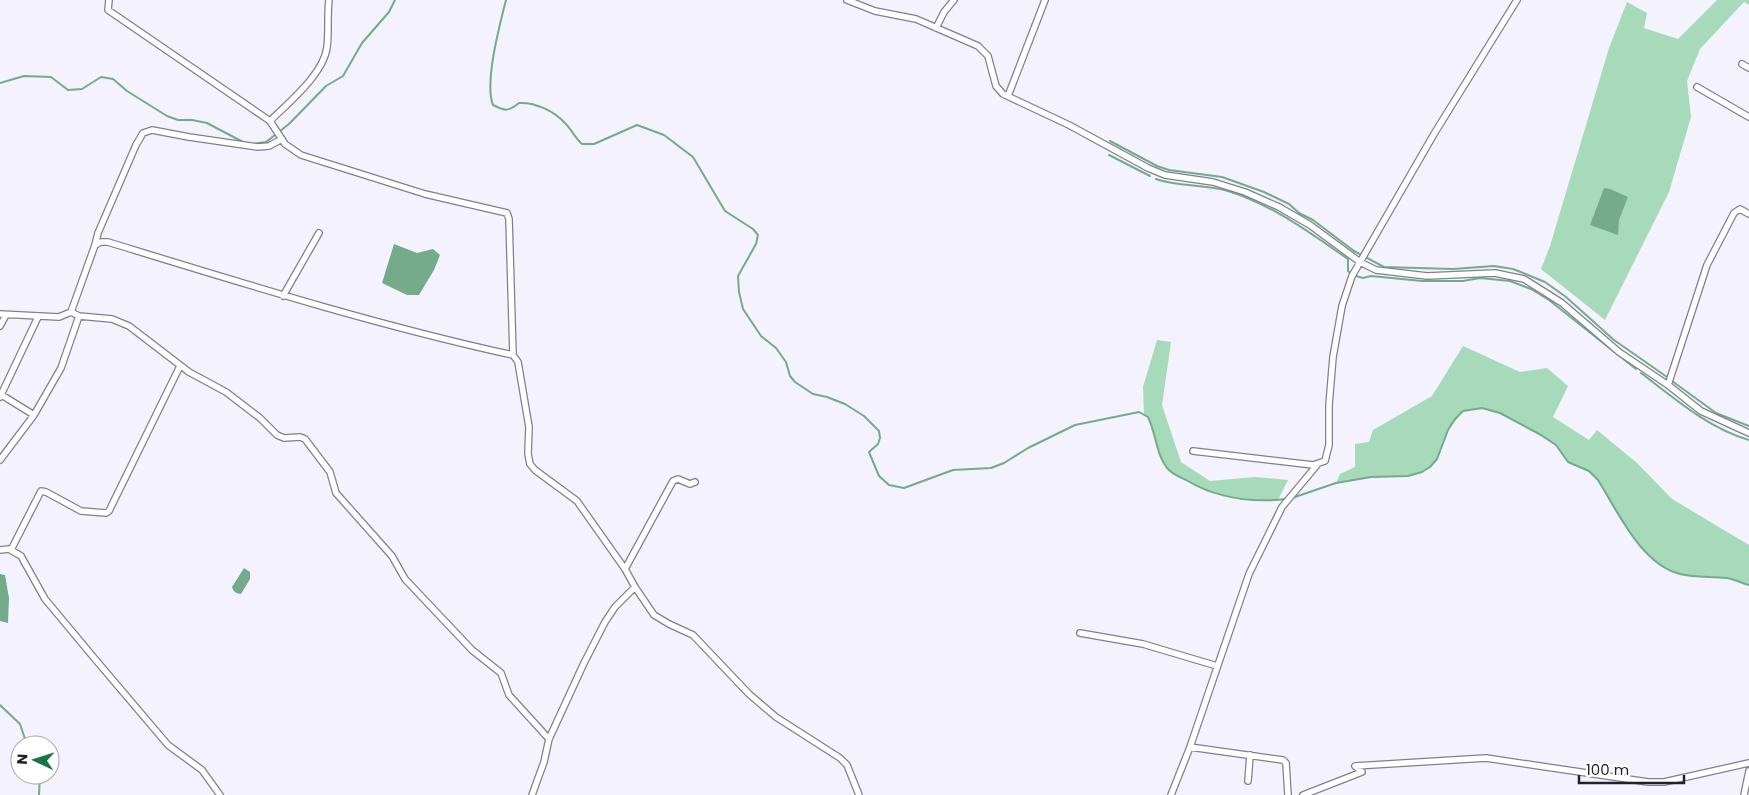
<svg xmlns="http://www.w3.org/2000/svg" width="1749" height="795" viewBox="0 0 1749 795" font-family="Poppins,sans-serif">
  <rect width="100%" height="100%" fill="#f3f2fd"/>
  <path fill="#a7daba" d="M1717 0H1749V5L1744 2 1700 49 1687 81 1691 117 1669 192 1605 320 1541 269 1550 246 1609 48 1627 2 1647 13 1644 28 1678 39Z
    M1157 340 1171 342 1162 405 1181 462 1210 481 1255 477 1288 480 1278 500H1243L1208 492 1196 486 1167 468 1160 456 1150 420 1144 414 1143 387Z
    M1463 346 1520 372 1547 368 1568 386 1553 417 1589 440 1597 430 1637 463 1672 499 1749 545V585C1741 583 1734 579 1727 578 1711 576 1696 578 1680 574 1641 564 1618 512 1598 480L1589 471 1568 462 1556 445 1521 424 1500 413 1482 408 1463 411 1448 430 1437 459 1430 467 1422 472 1408 476 1371 477 1336 483 1340 474 1355 467V444L1369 442 1373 430 1432 396Z"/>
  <path fill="#75ab8a" d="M1604 188 1610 189 1628 197 1619 220 1618 235 1590 225Z
    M394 244 417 253 433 249 440 255 434 270 419 295H407L382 283Z
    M244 568 250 572V579L241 594C236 594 233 591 232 587Z
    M0 574 5 575 9 598 8 623 0 621Z"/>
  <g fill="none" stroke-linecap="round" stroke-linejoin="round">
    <path stroke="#75ab8a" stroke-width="2" d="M506 0C500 24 484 83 493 105 505 111 508 112 519 103 535 102 554 111 565 123 572 130 575 138 582 144H594L637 125 664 135 693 157 725 211 753 229 758 235 756 244 738 276 739 292 743 309 761 336 776 348 786 362 790 376 795 382 813 394 827 397 845 404 864 416 879 431 880 438 878 444 869 452 879 476 889 485 904 488 953 470 991 468 1004 463 1028 448 1075 425 1139 412 1148 417C1156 433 1156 454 1167 468 1172 474 1180 477 1186 480 1218 499 1251 503 1287 499
      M0 83 24 76 51 77 68 90 82 89 101 77 113 79 127 91 167 116 178 120H192L207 123 243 142
      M1110 141 1157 166 1169 170 1222 177 1264 192 1289 204 1299 213 1313 220 1354 251 1384 267 1453 269 1494 266 1513 269 1528 275 1545 282 1566 297 1614 340 1667 377
      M253 144 266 142 289 124 326 86 343 76 362 43 389 12 395 0
      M1109 155 1150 176
      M1156 179C1178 187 1204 184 1228 191 1273 205 1310 233 1348 259V271L1350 273
      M1356 276 1363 278 1371 276 1422 281H1463L1480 278 1510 281 1531 289 1549 300 1636 369
      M1641 373C1674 398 1708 428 1749 440
      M1672 381 1716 413 1749 426
      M1292 498 1336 483 1371 477 1408 476 1422 472 1430 467 1437 459 1448 430 1455 419 1463 411 1482 408 1500 413 1541 435 1556 445 1568 462 1589 471 1598 480C1618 512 1641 564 1680 574 1696 578 1711 576 1727 578 1734 579 1741 583 1749 585
      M0 705 20 724 27 745
      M39 795 40 775"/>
    <g stroke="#817f8f" stroke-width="8">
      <path id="minor" d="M109 0 108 10 270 121
        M329 0C327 16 329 32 327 47 324 74 288 103 270 121L285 144 301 155 425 194 507 213 509 219 513 355
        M847 0 875 11 916 19 978 46 988 56 996 86 1003 94 1069 125 1148 168 1165 175 1213 182 1245 192 1279 207 1310 225 1360 262 1376 270 1427 276 1495 273 1524 279 1562 303 1619 352 1668 385 1701 411 1749 433
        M936 28 944 12 954 0
        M1742 64 1749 68
        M1697 87 1749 117
        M1008 96 1045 0
        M95 245 98 233 136 145 143 133 152 130 189 137 258 147 269 146 282 139
        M283 296 319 233
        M71 312 79 316 112 319 129 326 189 372 226 392 260 418 277 435 284 438 300 437 305 439 330 472 336 493 392 556 405 579 472 650 501 673 509 695 549 739
        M0 314 59 317 71 312 95 245 101 242H108C242 283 376 325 513 355L518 362 529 427 528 454 530 464 535 470 577 501 625 569 635 587 654 615 669 624 693 635 749 694 776 717 840 758 847 765 859 795
        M0 326 6 315
        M1668 385 1707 265 1734 213 1740 209 1749 214
        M0 394 34 415
        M0 397 38 317
        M1193 451 1313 465 1325 461 1329 445V405L1333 357 1342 306 1352 276 1434 134 1517 0
        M0 460 34 415 61 368 79 316
        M0 550 9 549 21 556 45 599 95 659 168 745 202 770 220 795
        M11 550 41 491 46 492 81 511 106 513 109 511 180 366
        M625 569 673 481 678 479 690 484 695 482
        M1080 633 1143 644 1217 666
        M1190 747 1283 760 1286 763 1288 795
        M1248 781 1250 755
        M532 795 544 762 549 739 584 663 605 622 615 607 635 587
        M1171 795 1190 747 1249 574 1282 507 1317 465
        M1303 795 1362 772 1355 766 1486 758 1648 782H1664L1749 763
        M1744 795 1749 771"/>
    </g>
    <use href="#minor" stroke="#fff" stroke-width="5.5"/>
  </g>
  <g transform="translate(35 760) rotate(274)"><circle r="24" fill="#ffffff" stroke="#a7a6a9"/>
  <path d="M0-4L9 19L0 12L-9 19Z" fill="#187347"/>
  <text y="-8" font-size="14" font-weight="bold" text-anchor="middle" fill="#222127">N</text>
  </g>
  <path d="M1579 775v8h105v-8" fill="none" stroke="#222127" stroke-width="2.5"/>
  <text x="1586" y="775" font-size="15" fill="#222127" stroke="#ffffff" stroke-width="4" paint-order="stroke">100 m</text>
</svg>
